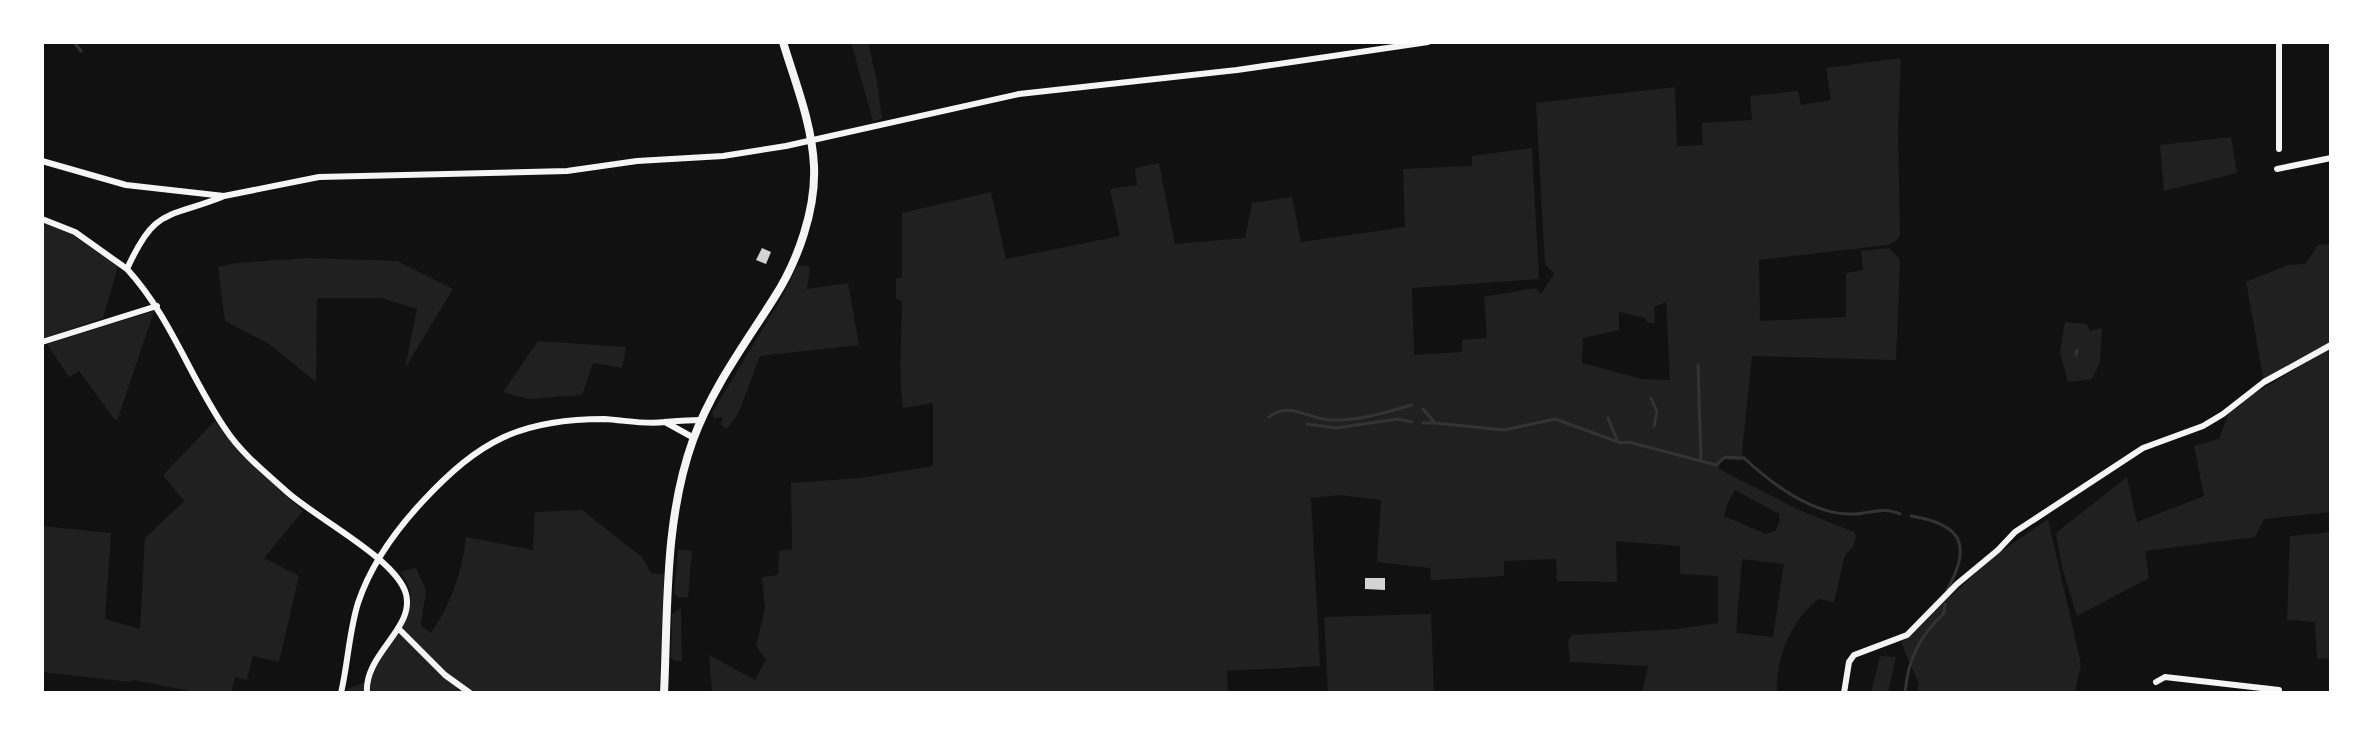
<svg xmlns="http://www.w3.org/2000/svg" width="2373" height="735" viewBox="0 0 2373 735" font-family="'Roboto Condensed',sans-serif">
  <rect width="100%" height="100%" fill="#111"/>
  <path fill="#202020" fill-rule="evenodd" d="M851 42H868L877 82 882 119 873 121Z
    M1901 58 1898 130 1900 235 1896 241 1887 245 1759 260 1760 321 1846 317V273L1863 270 1861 251 1889 248 1899 258 1900 263 1896 360 1752 356 1741 461 1721 459 1719 469 1799 510 1854 532 1856 536 1853 547 1845 555 1834 602 1819 599C1792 618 1775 659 1777 693H1642L1648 666 1570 662 1568 641 1572 635 1677 629 1718 623V576L1680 574V546L1616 541 1617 582 1557 581 1556 559 1504 561V576L1431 580 1430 568 1377 562 1381 500 1339 495 1311 498 1320 666 1227 671 1228 693H712L709 655 755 680 766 659 756 646 765 609 762 577 778 575 779 551 792 549 791 483 861 478 933 466V403L903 408C898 373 902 337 902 301L896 299V279L902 277V213L991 192 1006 259 1120 236 1110 189 1137 185 1135 168 1159 163 1175 244 1245 238 1252 203 1292 197 1301 242 1405 227 1403 169 1472 166V156L1532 148 1539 279 1412 288 1414 355 1462 352V340L1487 338 1484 297 1536 288 1541 294 1554 274 1545 264 1536 103 1675 87 1677 146 1703 145 1702 123 1752 120 1750 96 1798 91 1801 105 1831 100 1826 68ZM1666 302 1670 380 1642 379 1582 363 1583 338 1619 330V312L1645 318 1648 323H1655L1654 307ZM1735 490 1779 514 1780 520 1775 531 1766 534 1724 516 1728 502ZM1742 559 1784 564 1773 637 1736 633Z
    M2231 137 2237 173 2164 191 2160 145Z
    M42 222 75 233 118 266 103 318 42 339Z
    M2331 244V345L2264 382 2246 282 2288 265 2305 264 2318 245Z
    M308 258 397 261 453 289 405 368 417 309 381 298H317L316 382 269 344 225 321 218 267 237 263Z
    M798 265 810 267 807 289 848 283 859 345 760 356 738 414 727 429 721 425 723 417 714 418 712 413 782 297Z
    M154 311 118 418 115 420 79 371 69 377 47 344Z
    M2065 322 2087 324 2090 331 2102 328 2100 363 2092 379 2068 382 2060 352Z
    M538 341 626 347 622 368 593 363 582 395 528 399 503 392Z
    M2331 348V512L2264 519 2255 537 2145 551 2149 578 2077 616 2062 567 2056 533 2127 477 2137 522 2204 496 2194 446 2219 439 2228 414 2252 395Z
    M215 421 240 454 303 511 264 558 299 576 279 662 253 656 247 680 235 677 231 693H200L134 680 130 682 42 672V526L111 533 105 619 140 629 145 538 184 501 163 475Z
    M582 510 642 557 651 573 664 574 659 693H346L347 689 363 683 369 685C372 677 374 668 377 661 392 631 429 608 400 572L416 568 426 590 421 626 431 633C451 604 462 573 466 537L533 550 535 512Z
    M2048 519 2081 664 2075 693H1916L1919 685 1901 642 1993 557Z
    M2331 532V658L2317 659 2315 622 2287 620 2290 536Z
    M678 549 692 551 688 597 678 598 674 593Z
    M681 608 682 661H676L671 658 672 614Z
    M1431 614 1434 693H1328L1324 617Z
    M1880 656 1896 657 1888 693H1871Z"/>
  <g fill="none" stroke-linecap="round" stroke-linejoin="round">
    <path stroke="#333" stroke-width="3" d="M74 42 81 51
      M2076 355 2077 350
      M1698 365 1701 461
      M1651 398 1657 412 1654 426
      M1423 409 1435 423 1504 430 1555 419 1621 443 1629 442 1716 465 1725 457 1744 458C1772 484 1812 515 1852 514 1869 514 1883 506 1900 514
      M1269 417C1288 402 1304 416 1323 419 1350 424 1386 412 1412 405
      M1608 418 1617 440
      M1423 423H1435
      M1307 424 1336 428 1398 419 1412 422
      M1911 516C1961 524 1973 544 1947 590
      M1905 693C1908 659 1919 637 1944 613L1945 604"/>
  </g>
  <path fill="#d3d3d3" d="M762 248 771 252 766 264 756 260Z
    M1365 578H1385V590L1365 589Z"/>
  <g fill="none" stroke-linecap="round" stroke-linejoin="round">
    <path stroke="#f5f5f5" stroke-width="6" d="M2279 42V149
      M42 161 126 185 224 196 319 177 567 171 637 161 723 156 786 146 1019 94 1237 70 1428 42
      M2277 169 2331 158
      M222 197C166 219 155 207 127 269 171 317 190 378 226 430 242 454 265 472 286 491 314 517 397 559 406 594 415 629 364 654 367 693
      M42 219 75 232 127 269
      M42 342 157 306
      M665 422 694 438
      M398 628 445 675 470 693
      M2156 682 2165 677 2279 690V693
      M341 693C348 663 349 632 358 603 371 564 395 531 423 501 479 441 520 419 604 419 624 420 646 425 665 422 677 421 688 420 701 420
      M1844 693 1849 662 1854 655 1907 635 1957 584 1998 550 2015 532 2143 448 2203 426 2223 414 2264 382 2331 345"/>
    <path stroke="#f5f5f5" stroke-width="8" d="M664 693C668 609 664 520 693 440 712 388 745 344 774 298 798 261 816 209 814 166 812 123 795 82 783 42"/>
  </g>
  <rect width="2373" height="735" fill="none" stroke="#ffffff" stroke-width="88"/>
</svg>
